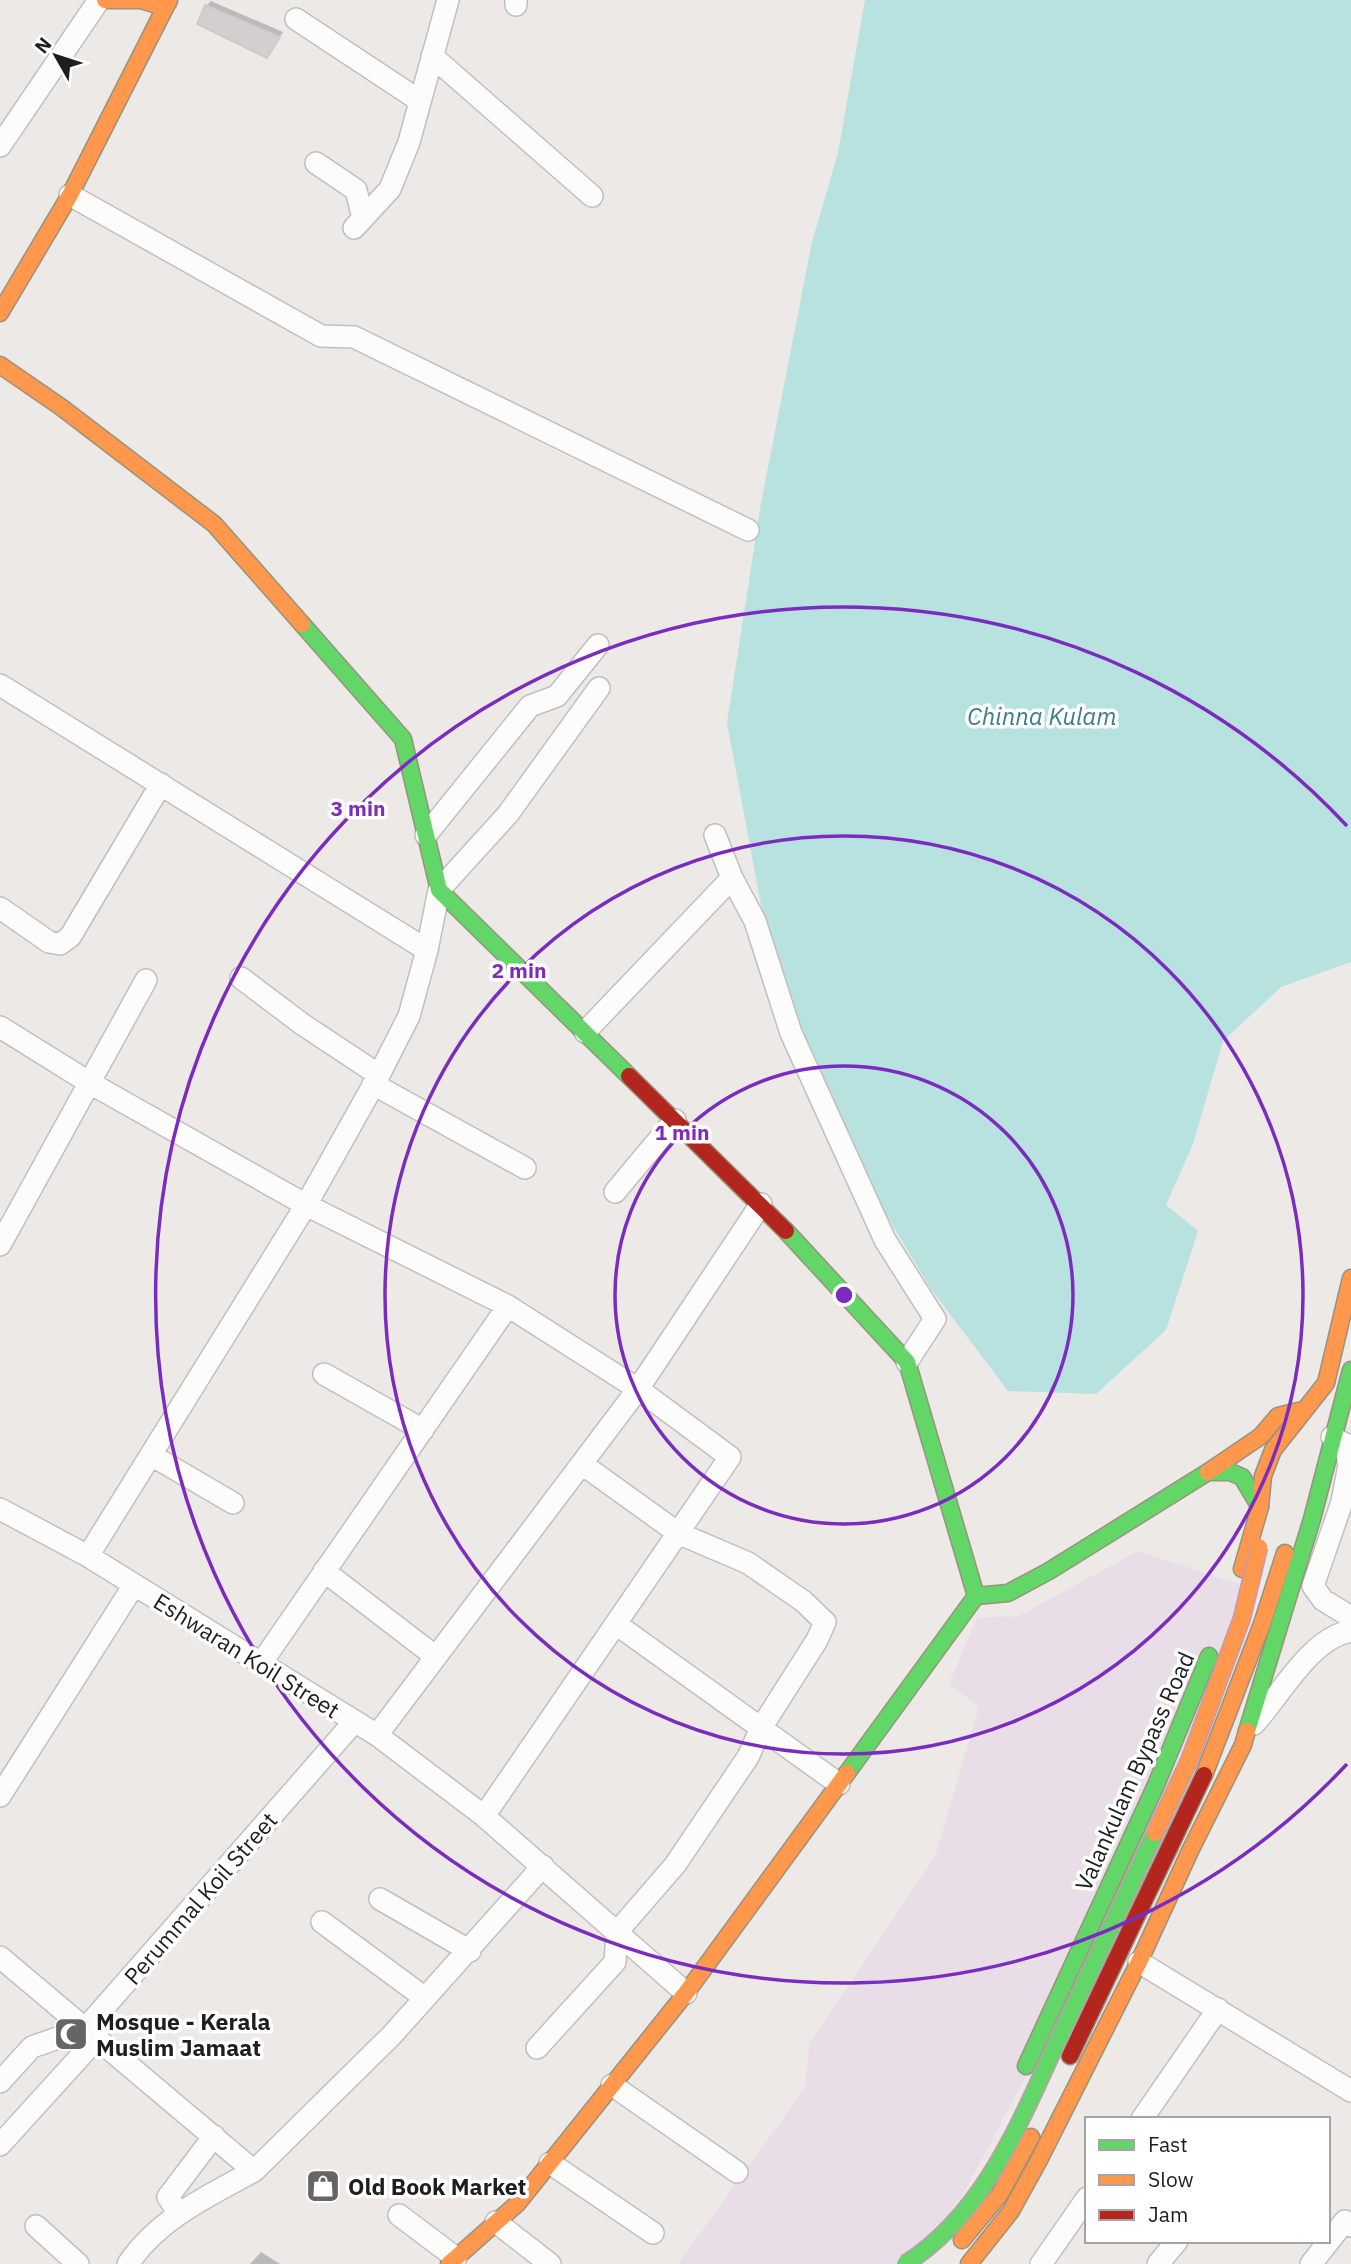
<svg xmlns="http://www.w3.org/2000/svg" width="1351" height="2264" viewBox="0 0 1351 2264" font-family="'IBM Plex Sans',sans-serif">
  <rect width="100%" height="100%" fill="#ece9e7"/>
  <path fill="#e9dee8" d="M1138 1551 1245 1586 1140 1862 965 2191 912 2264H678L805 2088 809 2044 935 1857 979 1707 949 1684 977 1618 1019 1616Z"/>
  <path fill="#b8e2e0" d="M865 0H1351V962L1281 987 1223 1041 1193 1144 1166 1205 1198 1231 1166 1330 1096 1394 1008 1391 931 1289 837 1133 767 937 727 723 761 503 812 242 838 153Z"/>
  <path fill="#0003" d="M211 1 283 32 271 51 267 56 206 6Z
    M261 2252 280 2264H250Z"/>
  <path fill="#d3cfce" stroke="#d0cac8" stroke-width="2" d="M205 5 280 37 267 58 197 24Z"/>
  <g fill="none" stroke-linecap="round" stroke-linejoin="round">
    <g stroke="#c2c0bf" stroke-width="24">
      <path id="street" d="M516 5V0
        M296 19 420 101
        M432 56 592 196
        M0 146 99 0
        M316 163 356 190 363 218
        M70 195 321 336 354 337 748 530
        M354 228 390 189 409 142 448 0
        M0 685 427 950
        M426 835 530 706 557 696 598 645
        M715 835 732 878 755 921 791 1033 885 1240 935 1319 907 1362
        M0 908 49 942 60 944 70 937 161 784
        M241 978 302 1024 379 1075
        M0 1027 90 1083 306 1205 508 1306 638 1389 730 1457 484 1816
        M585 1032 732 878
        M373 1084 525 1168
        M615 1192 675 1120
        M0 1245 146 980
        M324 1374 423 1430
        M1332 1437 1345 1444 1349 1465 1342 1502 1313 1586 1323 1600 1351 1617
        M151 1455 233 1503
        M0 1509 88 1556 377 1735 484 1816 686 1993
        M88 1556 306 1205 379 1075 409 1016 427 950 439 890 508 814 599 688
        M324 1571 436 1657
        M616 1624 839 1784
        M262 1662 508 1306
        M1254 1724C1280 1696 1311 1637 1351 1631
        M377 1735 638 1389 761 1204
        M0 1796 134 1585
        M380 1899 470 1951
        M322 1922 425 1998
        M0 1957 254 2171C208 2196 158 2219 128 2264
        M1139 1962 1351 2091
        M537 2048 615 1962 617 1932 675 1865 748 1757 761 1728 817 1640 825 1622 803 1601 748 1563 678 1533 582 1464
        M0 2082 32 2047 86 2028 354 1722
        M612 2085 737 2172
        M1142 2119 1218 2009
        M0 2145 98 2037
        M550 2163 653 2233
        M254 2171 392 2035 543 1866
        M178 2213 168 2197 214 2136
        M399 2215 456 2258
        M496 2222 550 2264
        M36 2226 78 2264
        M1041 2264 1087 2198
        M1158 2264 1177 2241
        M1311 2264 1345 2221 1351 2226"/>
    </g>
    <g stroke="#97937e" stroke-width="19">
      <path id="fast" d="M302 624 403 739 439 890 629 1076
        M786 1231 907 1362 976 1596 847 1773
        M976 1596 1008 1593 1049 1571 1208 1472H1230L1242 1477 1260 1507
        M1247 1731 1312 1519 1351 1370
        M1026 2066 1156 1785 1209 1656"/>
    </g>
    <g stroke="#97937e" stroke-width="19">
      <path id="slow" d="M105 0H141L160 6 168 3
        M0 313 70 195 169 0
        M0 365 61 407 214 524 302 624
        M1208 1472 1261 1436 1278 1416 1303 1410
        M1242 1569 1260 1507 1263 1476 1273 1450 1326 1383 1351 1278
        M1204 1775 1262 1624 1285 1553
        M962 2240 1000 2194 1031 2137
        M449 2264 517 2204 686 1993 847 1773
        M969 2264 1011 2211 1038 2162 1139 1962 1191 1849 1243 1745 1247 1731"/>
    </g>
    <g stroke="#97937e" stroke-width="19">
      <path id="jam" d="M629 1076 786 1231
        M1070 2056 1204 1775"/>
    </g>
    <use href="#street" stroke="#fcfcfb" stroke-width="21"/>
    <use href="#fast" stroke="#63d668" stroke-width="16"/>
    <use href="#slow" stroke="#ff974d" stroke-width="16"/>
    <use href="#jam" stroke="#b3261e" stroke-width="16"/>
    <g stroke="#c39cb1" stroke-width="19" stroke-linecap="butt">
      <path id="fast-bridge" d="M905 2264C989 2211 1024 2111 1065 2025 1095 1961 1125 1897 1155 1833"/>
    </g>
    <g stroke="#c39cb1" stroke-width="19" stroke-linecap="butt">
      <path id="slow-bridge" d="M1155 1833 1189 1761 1242 1618 1259 1547"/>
    </g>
    <use href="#fast-bridge" stroke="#63d668" stroke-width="16"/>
    <use href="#slow-bridge" stroke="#ff974d" stroke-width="16"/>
  </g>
  <g fill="none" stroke="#7b2cbf" stroke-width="3.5">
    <circle cx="844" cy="1295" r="229"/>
    <circle cx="844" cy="1295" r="459"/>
    <path d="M1347 1764A688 688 0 1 1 1347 826"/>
  </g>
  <defs>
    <g id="mosque-square" transform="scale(1.75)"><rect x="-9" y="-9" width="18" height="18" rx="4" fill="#666564" stroke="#fff"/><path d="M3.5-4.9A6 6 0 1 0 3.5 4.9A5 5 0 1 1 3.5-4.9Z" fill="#fff"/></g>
    <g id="shop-square" transform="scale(1.75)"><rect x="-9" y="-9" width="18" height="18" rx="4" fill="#666564" stroke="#fff"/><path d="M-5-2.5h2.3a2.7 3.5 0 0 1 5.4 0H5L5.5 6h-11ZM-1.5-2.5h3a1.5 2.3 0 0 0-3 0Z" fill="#fff"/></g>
  </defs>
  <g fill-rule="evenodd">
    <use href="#mosque-square" x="71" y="2034"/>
    <use href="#shop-square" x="323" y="2186"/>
  </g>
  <g text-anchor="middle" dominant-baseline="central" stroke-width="7" stroke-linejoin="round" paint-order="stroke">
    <g font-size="23" fill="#1e1e1e" stroke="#fff">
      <text transform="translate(247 1655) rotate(32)">Eshwaran Koil Street</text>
      <text transform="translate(1134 1771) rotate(-66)">Valankulam Bypass Road</text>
      <text transform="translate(200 1898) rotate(-49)">Perummal Koil Street</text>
    </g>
    <g font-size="23" font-weight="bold" fill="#1e1e1e" stroke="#fff" text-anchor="start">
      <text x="96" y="2021">Mosque - Kerala<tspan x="96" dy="26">Muslim Jamaat</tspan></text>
      <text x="348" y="2186">Old Book Market</text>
    </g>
    <g font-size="24" font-style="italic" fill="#3c7c91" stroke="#fff">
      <text x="1042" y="716">Chinna Kulam</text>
    </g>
  </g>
  <circle cx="844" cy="1295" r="10" fill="#7b2cbf" stroke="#fff" stroke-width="3.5"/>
  <g font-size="21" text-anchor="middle" font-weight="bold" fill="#7b2cbf" stroke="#fff" stroke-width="7" stroke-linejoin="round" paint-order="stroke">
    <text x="358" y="816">3 min</text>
    <text x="519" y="978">2 min</text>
    <text x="682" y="1140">1 min</text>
  </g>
  <rect x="1085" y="2117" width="245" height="126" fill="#ffffff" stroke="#a5a5a5" stroke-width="2"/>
  <rect x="1099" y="2140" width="35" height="10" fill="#63d668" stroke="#a5a5a5" stroke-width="2"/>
  <text x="1148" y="2152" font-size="21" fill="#1e1e1e">Fast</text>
  <rect x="1099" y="2175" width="35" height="10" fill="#ff974d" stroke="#a5a5a5" stroke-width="2"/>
  <text x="1148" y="2187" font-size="21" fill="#1e1e1e">Slow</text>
  <rect x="1099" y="2210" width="35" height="10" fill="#b3261e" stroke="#a5a5a5" stroke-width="2"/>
  <text x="1148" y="2222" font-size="21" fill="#1e1e1e">Jam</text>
  <g transform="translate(56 56) rotate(309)" stroke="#ffffff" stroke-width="5" paint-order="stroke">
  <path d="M0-5L12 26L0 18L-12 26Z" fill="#1e1e1e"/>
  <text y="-10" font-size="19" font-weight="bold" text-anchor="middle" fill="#1e1e1e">N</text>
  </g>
</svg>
